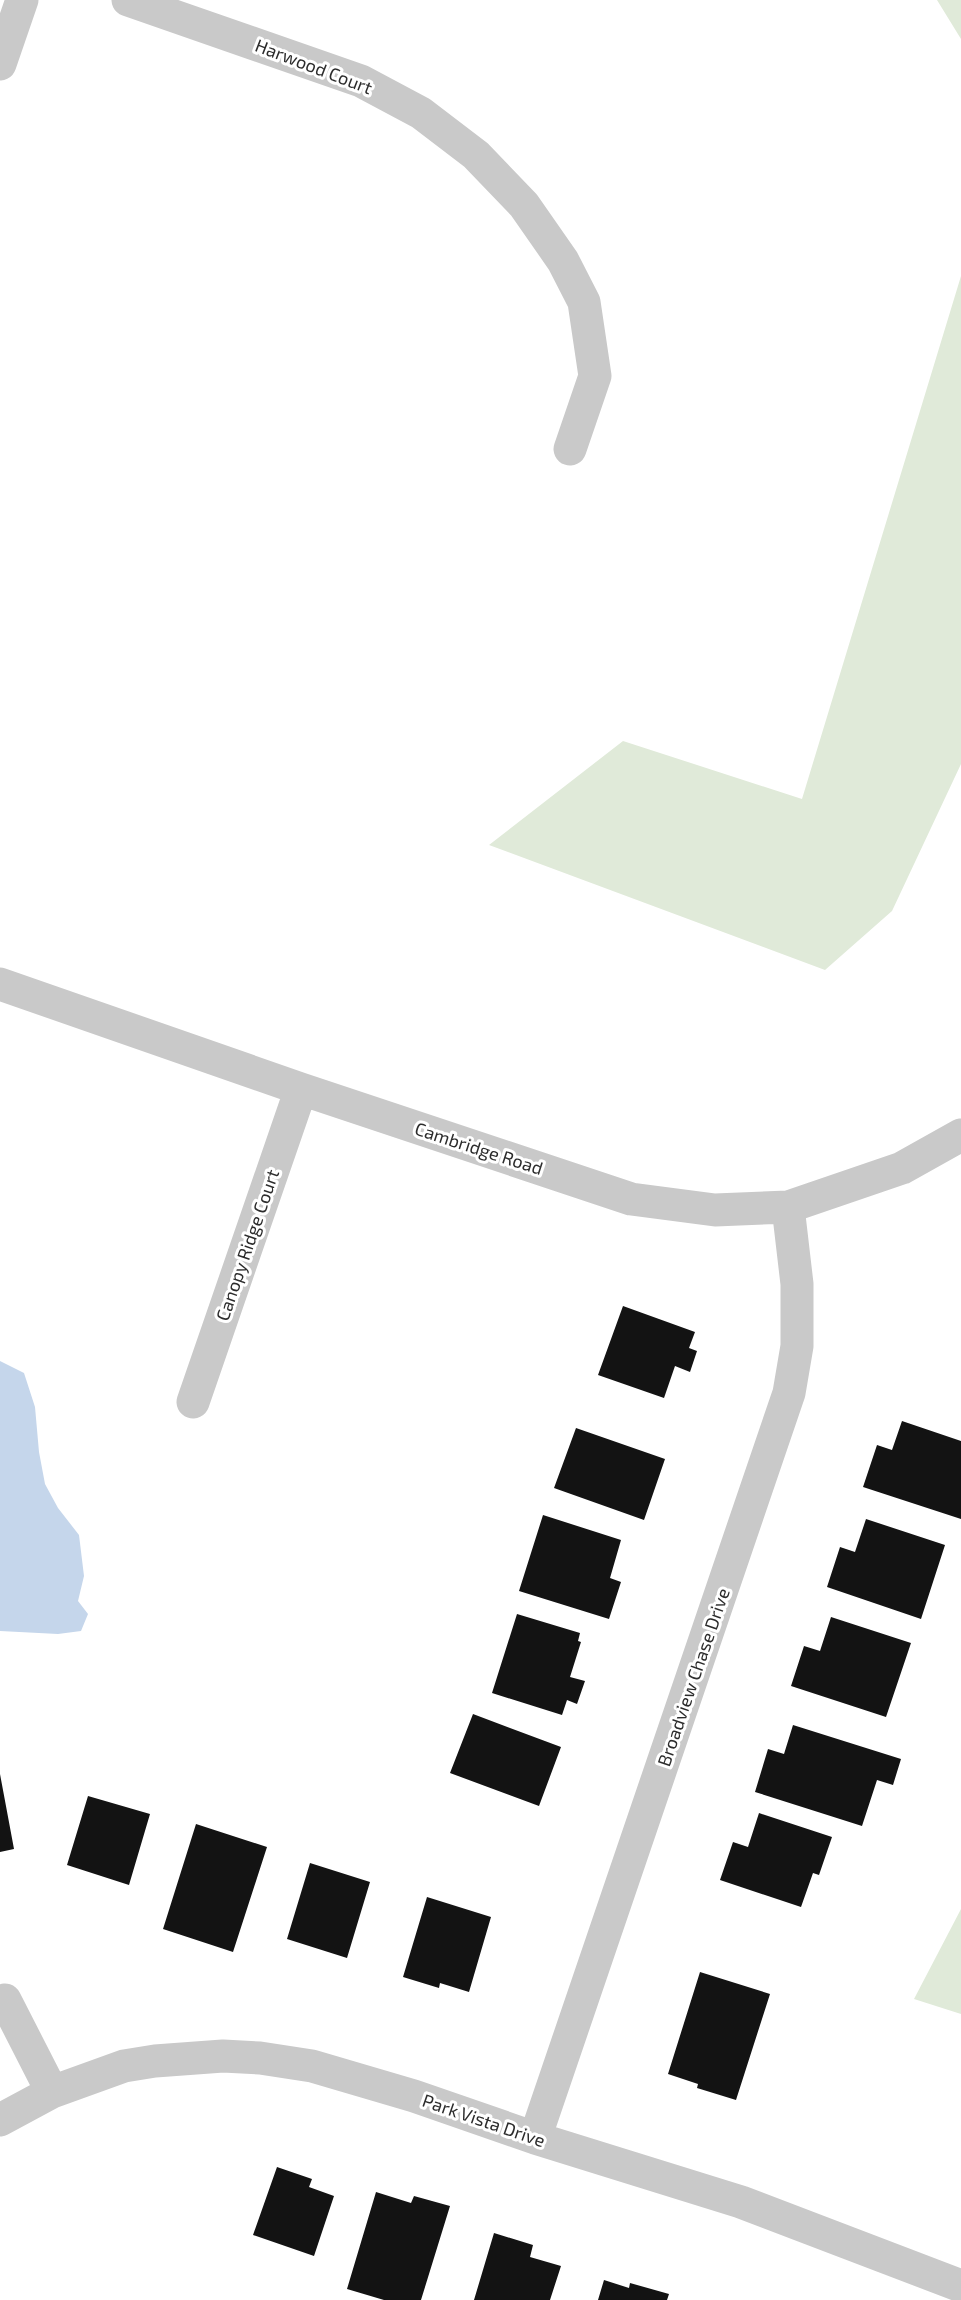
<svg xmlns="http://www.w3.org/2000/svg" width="961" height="2300" viewBox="0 0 961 2300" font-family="'Exo 2',sans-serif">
  <rect width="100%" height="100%" fill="#fff"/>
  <path fill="#e0ead9" d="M937 0H961V39Z
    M961 276V764L892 911 825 970 489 845 623 741 802 799Z
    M961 1909V2014L914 1999Z"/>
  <path fill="#c5d6eb" d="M0 1361 24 1373 35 1407 39 1452 45 1484 58 1508 79 1535 84 1576 78 1601 88 1614 81 1631 58 1634 0 1631Z"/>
  <path fill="#131313" d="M623 1306 695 1332 689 1348 697 1351 690 1372 675 1366 664 1398 598 1375Z
    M902 1421 961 1441V1519L863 1487 877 1445 892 1450Z
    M576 1428 665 1459 644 1520 554 1488Z
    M543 1515 621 1540 610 1578 621 1582 609 1619 519 1591Z
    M866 1519 945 1545 921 1619 827 1587 840 1547 855 1552Z
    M517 1614 580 1633 578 1641 581 1642 570 1677 585 1681 577 1704 567 1700 562 1715 492 1693Z
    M831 1617 911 1643 886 1717 791 1686 804 1646 820 1651Z
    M473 1714 561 1747 539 1806 450 1773Z
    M793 1725 901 1759 893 1785 877 1780 862 1826 755 1792 768 1749 784 1754Z
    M0 1774 14 1849 0 1852Z
    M88 1796 150 1814 129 1885 67 1865Z
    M759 1813 832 1837 819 1875 813 1873 801 1907 720 1880 733 1842 748 1847Z
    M196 1824 267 1847 233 1952 163 1929Z
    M310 1863 370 1882 347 1958 287 1939Z
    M427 1897 491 1917 469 1992 440 1983 439 1988 403 1977Z
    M700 1972 770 1994 736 2100 697 2088 698 2084 668 2074Z
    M277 2167 312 2179 309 2187 334 2196 314 2256 253 2235Z
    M376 2192 411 2203 414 2196 450 2206 421 2300H384L347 2289Z
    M494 2233 533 2245 530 2257 561 2266 550 2300H474Z
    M604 2280 629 2288 630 2283 669 2294 667 2300H598Z"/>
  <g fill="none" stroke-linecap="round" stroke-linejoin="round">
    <path stroke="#c9c9c9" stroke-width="33" d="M128 0 361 81 421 113 476 155 524 205 563 261 584 302 595 376 570 449
      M0 64 22 0
      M0 984 301 1089 631 1199 715 1210 788 1207 902 1168 961 1135
      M193 1402 301 1089
      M5 2000 52 2092
      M0 2120 52 2092 124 2066 155 2061 223 2056 260 2058 312 2066 414 2096 535 2138 741 2202 961 2286
      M535 2138 789 1393 797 1346V1284L788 1207"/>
  </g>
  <g text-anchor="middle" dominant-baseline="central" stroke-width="6" stroke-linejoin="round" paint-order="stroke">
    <g font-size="18" fill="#2c2c2c" stroke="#fff">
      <text transform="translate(314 66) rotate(21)">Harwood Court</text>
      <text transform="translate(479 1148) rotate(18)">Cambridge Road</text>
      <text transform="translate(247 1245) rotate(-71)">Canopy Ridge Court</text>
      <text transform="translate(693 1677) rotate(-71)">Broadview Chase Drive</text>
      <text transform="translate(484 2120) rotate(19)">Park Vista Drive</text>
    </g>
  </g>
</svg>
